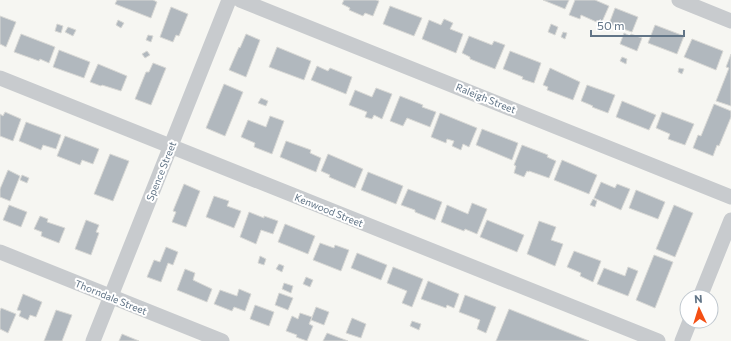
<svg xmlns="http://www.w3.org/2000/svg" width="731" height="341" viewBox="0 0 731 341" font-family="Commissioner,sans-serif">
  <rect width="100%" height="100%" fill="#f6f6f2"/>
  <path fill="#b1b8be" stroke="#d8d8d5" d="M117 0H153L157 2 151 18 115 4Z
    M344 0H376L379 1 373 16 365 13 363 16 349 10 350 8 342 4Z
    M543 0H569L565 9Z
    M575 0H595L609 6 601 24 581 15 580 19 569 15Z
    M390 6 422 18 414 36 383 24Z
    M171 7 188 14 179 36 176 35 173 42 160 37Z
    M615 8 638 17 632 32 609 24Z
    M0 16 16 22 6 47 0 44Z
    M444 19 453 23 450 29 463 34 456 53 422 39 429 20 441 25Z
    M118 20 124 23 121 28 116 25Z
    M57 24 63 26 61 33 55 31Z
    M551 24 558 27 555 35 548 32Z
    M655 25 684 36 677 54 648 43Z
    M68 27 76 30 73 36 65 32Z
    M563 32 567 33 565 39 561 37Z
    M624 33 630 36 631 34 642 38 637 51 620 44Z
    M21 34 55 47 49 63 40 59 39 61 14 52Z
    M246 34 260 40 246 77 229 70 239 47 240 48Z
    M148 35 153 36 151 42 146 40Z
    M469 36 492 45 494 41 505 45 495 69 470 59V57L462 53Z
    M692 39 723 51 716 70 684 57Z
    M277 47 311 61 304 80 269 67Z
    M59 50 90 62 84 78 53 67Z
    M147 51 150 55 145 58 142 54Z
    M510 51 541 63 534 83 522 79 523 77 503 69Z
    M731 54V106L716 101 729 68 726 67Z
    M622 57 627 59 626 64 620 61Z
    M153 63 166 68 151 105 135 99 146 72H149Z
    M98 64 127 76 121 91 102 85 101 86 90 82Z
    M317 66 328 71 330 68 352 77 346 94 311 80Z
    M550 68 580 82 573 100 547 90 548 87 543 85Z
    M679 68 684 69 682 74 678 72Z
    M224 84 243 92 225 136 206 128Z
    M587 85 615 95 608 113 592 107 593 106 581 101Z
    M376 88 392 94 382 119 374 115 372 119 365 117 367 112 349 105 355 90 372 97Z
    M400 96 423 105 422 107 436 112 430 127 407 118 403 126 390 121Z
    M261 98 268 101 266 106 258 103Z
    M622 101 656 115 649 130 616 117Z
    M714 104 731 111V117L719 146 717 145 713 156 693 148 698 135 701 136Z
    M5 112 21 119 13 141 0 136V114L3 116Z
    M662 112 694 124 685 145 668 139 670 134 656 128Z
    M440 113 477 128 469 147 463 144 461 150 452 146 454 141 447 139 446 143 431 137Z
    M270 116 284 121 272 154 254 147 255 143 241 137 248 120 266 127Z
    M26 122 61 135 56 149 43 145 41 150 19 141Z
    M482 129 518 143 512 160 476 145Z
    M65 136 99 149 93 164 82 160 80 165 57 156Z
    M286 141 311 150 310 153 321 158 316 172 280 157Z
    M522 145 548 155 547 157 556 161 549 178 529 171V172L527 171 524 177 514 173 516 166 514 165Z
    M110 154 129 161 113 201 94 194Z
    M328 154 363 169 355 188 329 177 330 175 321 171Z
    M562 160 597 175 589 194 554 180Z
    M8 170 20 176 10 201 0 197V189Z
    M368 172 403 186 396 204 361 190Z
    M22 175 29 178 27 183 20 180Z
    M601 182 615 188 617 184 630 189 621 210 594 198Z
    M184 184 200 191 186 227 172 222 176 212 173 211Z
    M408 189 442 202 435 220 415 212V210L401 205Z
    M636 190 665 202 658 219 629 208Z
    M214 196 229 201 227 206 241 211 234 228 206 217Z
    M593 199 597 201 595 207 590 205Z
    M472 203 487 209 477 234 465 229 464 231 441 222 447 205 468 214Z
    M9 205 27 212 21 227 3 220Z
    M674 205 693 213 675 257 656 249Z
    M249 212 264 218V216L278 221 273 234 261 230 256 244 240 237Z
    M40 216 48 219 47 222 65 228 59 243 41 236 42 232 34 229Z
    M86 220 99 225 96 232 99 233 91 255 75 249Z
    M487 220 524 235 517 252 480 237Z
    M539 221 556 227 551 240 563 244 555 266 527 254Z
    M285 224 315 236 308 254 278 242Z
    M320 243 334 248 335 245 349 250 341 271 313 260Z
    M166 247 178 252 173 265 168 263 161 282 147 277 154 260 160 262Z
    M574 251 601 261 593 282 580 276 581 273 567 267Z
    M357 253 387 265 381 280 351 268Z
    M654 255 673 262 655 308 636 300Z
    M260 256 266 259 264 265 258 263Z
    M279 264 284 266 282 272 276 269Z
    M393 267 423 279 412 307 402 303 407 291 387 283Z
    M628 267 638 271 628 296 597 284 604 268 625 276Z
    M185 269 195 273 193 280 212 289 207 302 177 290Z
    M306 277 313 280 310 287 303 284Z
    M428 281 459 294 454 308 447 305 446 308 421 299Z
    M284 283 293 286 291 293 282 289Z
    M239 289 251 294 245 311 234 307 232 311 214 304 220 290 237 296Z
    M279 293 293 298 288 310 275 305Z
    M23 294 42 302 36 317 30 315 28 320 19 316 21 311 17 310Z
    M465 295 496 307 486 333 477 329 480 320 459 312Z
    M255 305 274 312 269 326 250 319Z
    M316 307 329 312 324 325 311 320Z
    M1 308 16 314 8 333 0 329V311Z
    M509 309 589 341H496Z
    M56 310 72 315 62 341H44Z
    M300 313 312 317 309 324 313 326 307 341 296 337 297 335 286 331 292 316 298 319Z
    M352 318 366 324 361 338 346 333Z
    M412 321 421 324 419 330 410 326Z
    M327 333 348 341H323Z
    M122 334 139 341H119Z"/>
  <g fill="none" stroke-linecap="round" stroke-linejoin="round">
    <path stroke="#c8cbce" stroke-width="15" d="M240 0 731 197
      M679 0 731 21
      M0 78 658 341
      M0 252 222 341
      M700 297 731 220
      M93 341 229 0
      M682 341 690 321"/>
  </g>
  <g text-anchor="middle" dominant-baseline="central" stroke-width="4" stroke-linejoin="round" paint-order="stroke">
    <g font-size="10" fill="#627587" stroke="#fff">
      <text transform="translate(486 98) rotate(22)">Raleigh Street</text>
      <text transform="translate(161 171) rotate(-68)">Spence Street</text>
      <text transform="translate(329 210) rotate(22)">Kenwood Street</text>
      <text transform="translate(111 297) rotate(22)">Thorndale Street</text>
    </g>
  </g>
  <g transform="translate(699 309) rotate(356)"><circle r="19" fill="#ffffff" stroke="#c0c8cf"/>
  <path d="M0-3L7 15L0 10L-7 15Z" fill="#f44f14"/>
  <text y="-6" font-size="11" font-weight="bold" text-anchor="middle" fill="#627587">N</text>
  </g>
  <path d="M591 30v6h93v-6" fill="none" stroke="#627587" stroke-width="2"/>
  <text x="597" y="30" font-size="12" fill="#627587" stroke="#ffffff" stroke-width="3" paint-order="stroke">50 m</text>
</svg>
